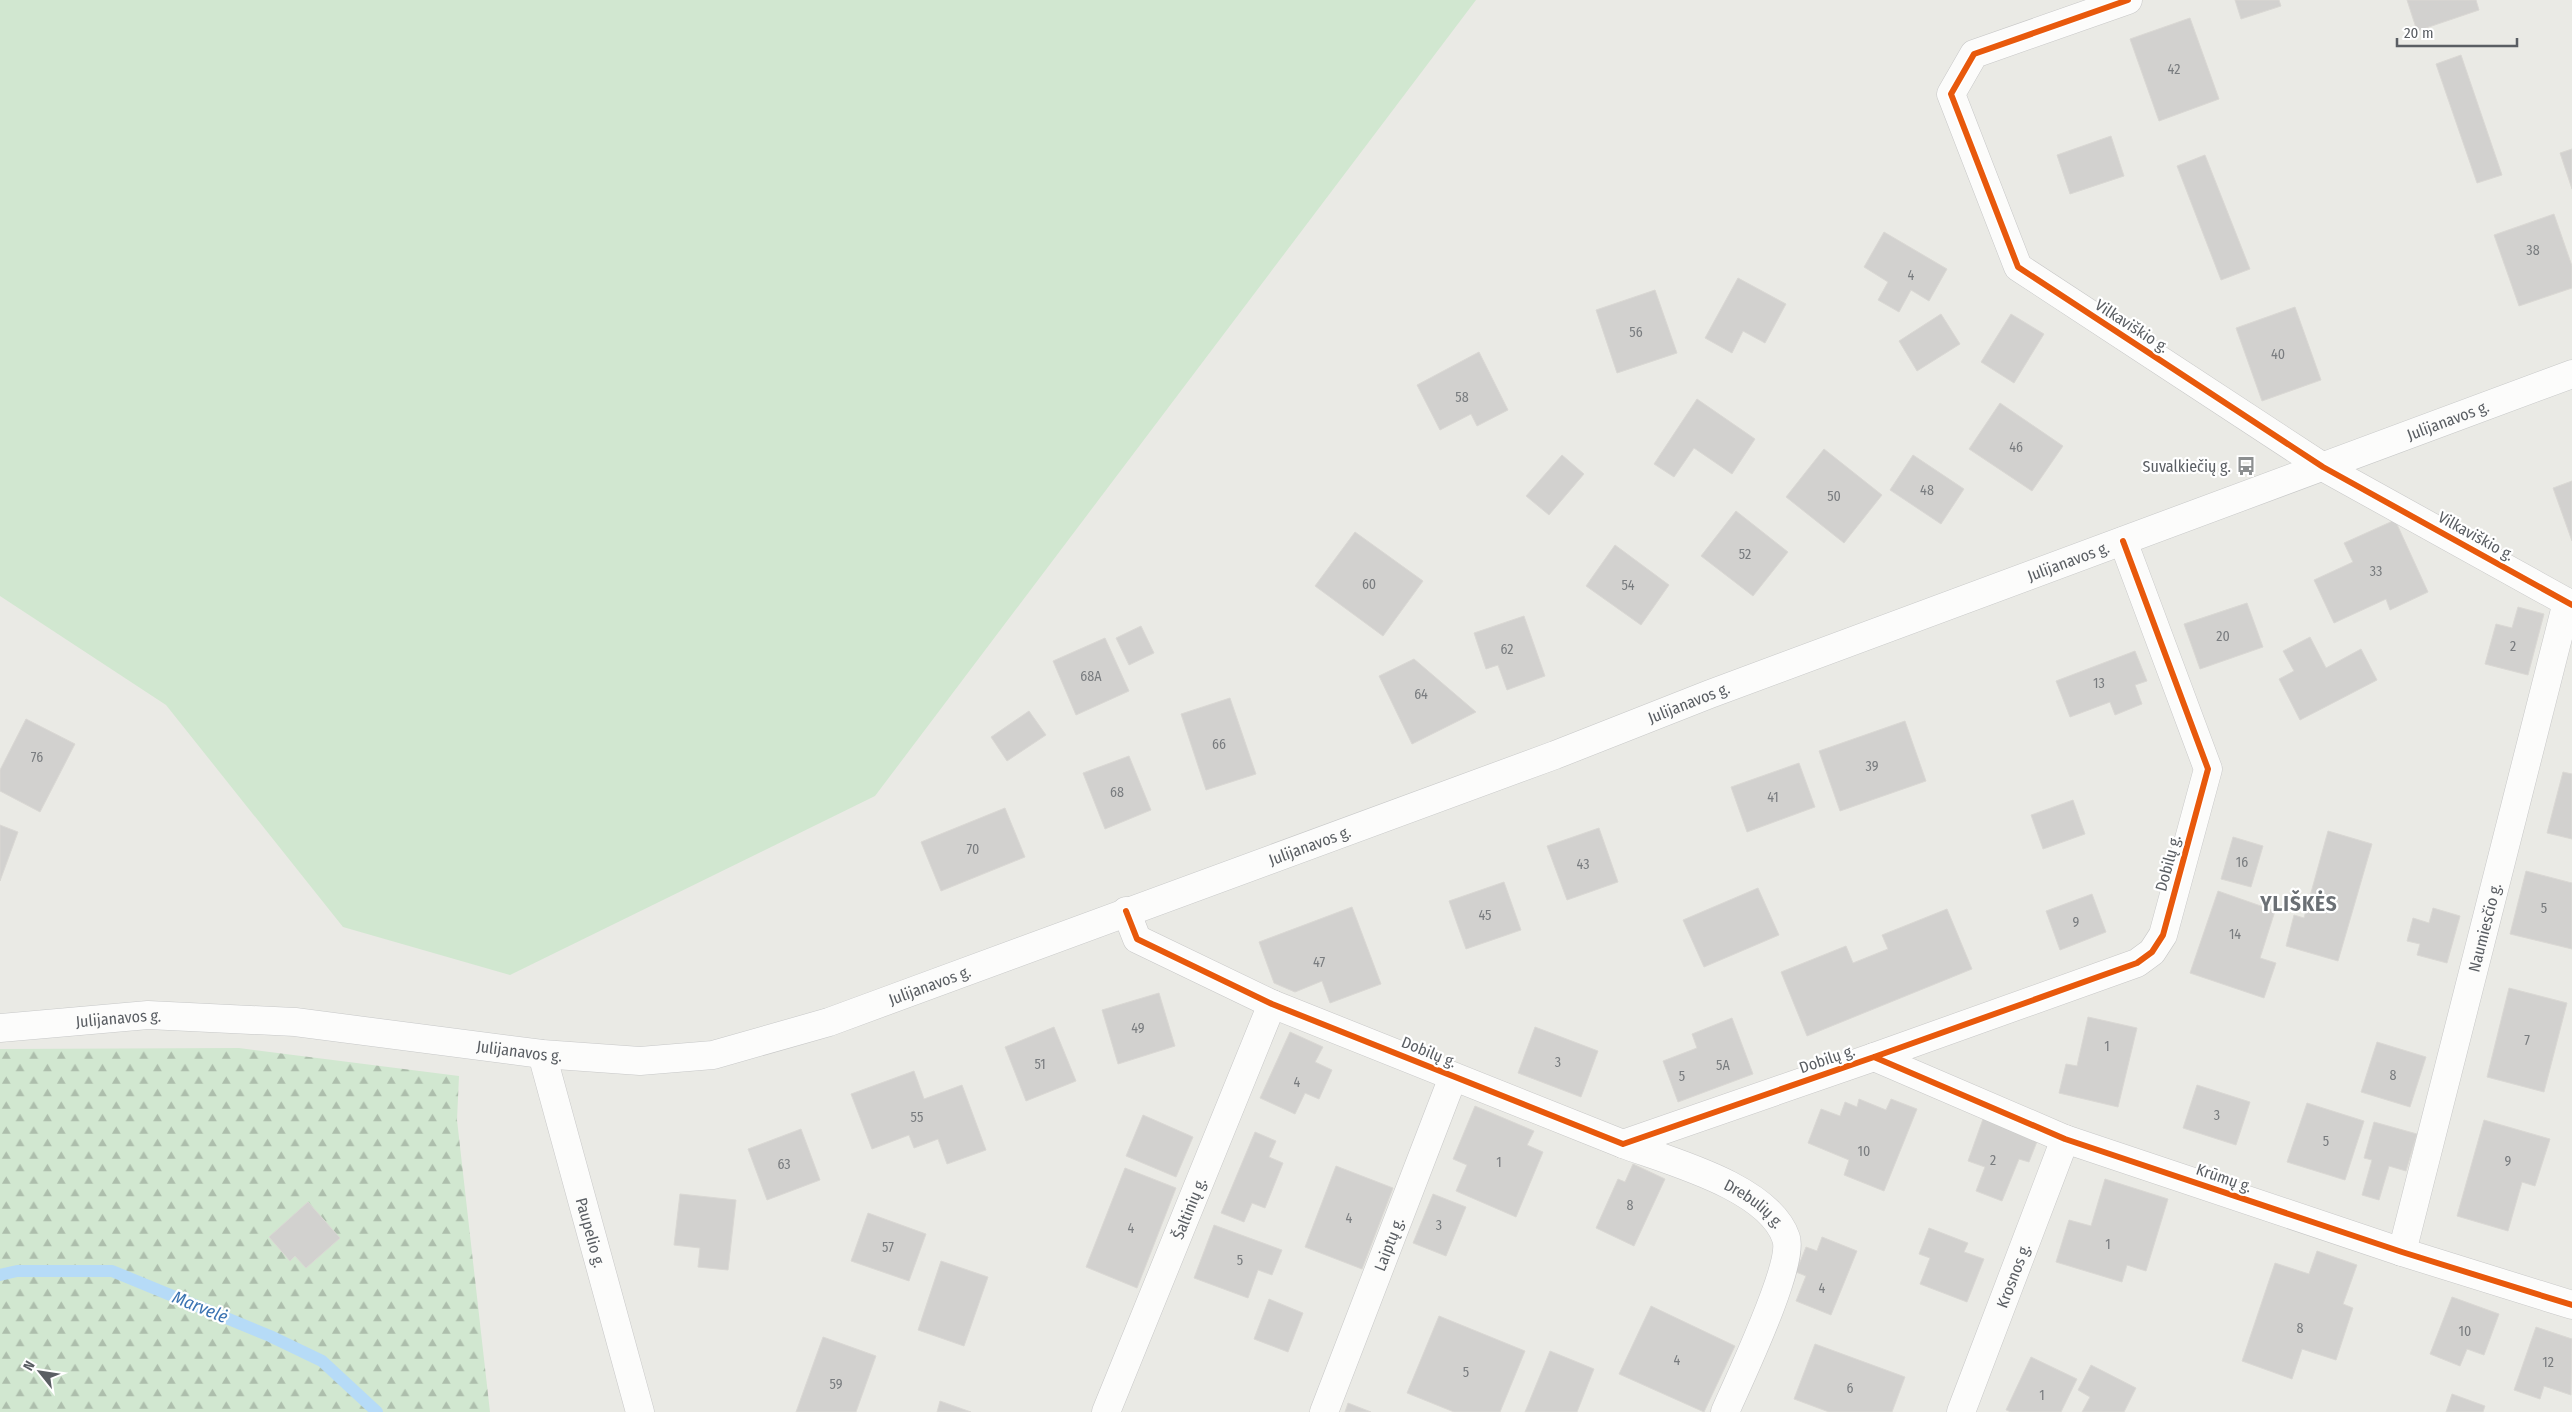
<svg xmlns="http://www.w3.org/2000/svg" width="2572" height="1412" viewBox="0 0 2572 1412" font-family="'Fira Sans Condensed',sans-serif">
  <defs>
    <pattern id="forest-firs" width="22" height="20" patternUnits="userSpaceOnUse" patternTransform="scale(1.25)"><rect width="22" height="20" fill="#d1e7d0"/><path d="M5 1l3.5 6h-7zM16 11l3.5 6h-7z" fill="#adbeac"/></pattern>
  </defs>
  <rect width="100%" height="100%" fill="#eaeae5"/>
  <path fill="#d1e7d0" d="M0 0H1476L875 796 510 975 343 927 166 705 0 596Z"/>
  <path fill="url(#forest-firs)" d="M239 1048 459 1076 457 1120 490 1412H0V1049Z"/>
  <g fill="none" stroke-linecap="round" stroke-linejoin="round">
    <path stroke="#b6dbf7" stroke-width="12" d="M0 1275 17 1271H112L270 1336 322 1361 377 1412"/>
  </g>
  <path fill="#d2d1cf" stroke="#dad8d4" d="M2235 0H2279L2281 6 2241 19Z
    M2407 0H2476L2479 10 2417 31Z
    M2190 18 2219 99 2159 121 2130 39Z
    M2461 55 2502 175 2477 183 2436 64Z
    M2111 136 2124 176 2070 194 2057 155Z
    M2572 149V189L2560 153Z
    M2205 155 2250 269 2221 280 2177 166Z
    M2554 214 2572 266V288L2519 306 2494 235Z
    M1884 232 1947 269 1929 301 1911 290 1899 312 1878 300 1888 282 1864 267Z
    M1738 278 1786 304 1765 343 1743 331 1732 353 1705 338Z
    M1655 290 1677 353 1617 373 1596 310Z
    M2295 307 2321 380 2262 401 2236 328Z
    M1941 314 1960 344 1917 371 1899 341Z
    M2011 314 2044 334 2014 383 1981 362Z
    M1479 352 1508 410 1477 426 1471 414 1440 430 1417 385Z
    M1697 399 1755 439 1732 474 1694 448 1674 477 1654 464Z
    M2000 403 2063 446 2032 491 1969 449Z
    M1824 449 1882 495 1844 543 1786 497Z
    M1562 455 1584 474 1549 515 1526 496Z
    M1913 455 1964 489 1941 524 1890 490Z
    M2572 481V541L2553 488Z
    M1736 511 1788 552 1753 596 1701 556Z
    M2395 520 2428 592 2390 610 2386 599 2334 623 2314 580 2353 562 2344 543Z
    M1355 532 1423 581 1383 636 1315 586Z
    M1615 545 1669 585 1641 625 1586 586Z
    M2247 603 2263 647 2200 669 2184 624Z
    M2518 607 2544 614 2528 675 2485 664 2496 624 2512 628Z
    M1524 616 1545 676 1507 690 1498 665 1486 669 1474 633Z
    M1141 626 1154 653 1129 665 1116 638Z
    M2310 637 2326 668 2361 649 2377 680 2300 720 2279 679 2294 671 2283 651Z
    M1105 638 1129 691 1076 715 1053 661Z
    M2135 651 2147 681 2135 685 2142 704 2115 715 2110 702 2070 717 2056 681Z
    M1414 659 1476 712 1412 744 1379 676Z
    M1230 698 1256 774 1206 790 1181 714Z
    M1029 711 1046 735 1007 761 991 737Z
    M26 719 75 744 40 812 0 791V770Z
    M1905 721 1926 781 1840 811 1819 751Z
    M1129 756 1151 810 1105 829 1083 773Z
    M1799 763 1815 807 1747 832 1731 787Z
    M2563 772 2572 774V839L2547 833Z
    M2073 800 2085 834 2043 849 2031 815Z
    M1005 808 1025 857 941 891 921 842Z
    M0 825 18 832 0 881Z
    M1599 828 1618 882 1567 900 1547 846Z
    M2328 831 2372 844 2338 961 2286 946 2294 915 2304 918Z
    M2233 837 2263 846 2251 887 2221 879Z
    M2526 871 2572 883V949L2510 934Z
    M1504 882 1521 930 1466 949 1449 901Z
    M1758 888 1779 935 1704 967 1683 920Z
    M2218 891 2275 911 2260 958 2276 963 2264 998 2190 973Z
    M2092 894 2106 932 2060 950 2046 911Z
    M1352 907 1381 984 1330 1003 1322 981 1295 992 1274 983 1259 942Z
    M2433 908 2460 916 2447 963 2417 955 2420 944 2407 941 2413 918 2429 923Z
    M1947 909 1972 969 1807 1036 1781 972 1846 946 1853 963 1888 949 1882 935Z
    M2509 988 2567 1003 2544 1092 2487 1077Z
    M1159 993 1175 1046 1118 1064 1102 1010Z
    M2088 1017 2137 1028 2118 1107 2059 1093 2066 1064 2077 1066Z
    M1732 1018 1753 1074 1678 1102 1663 1061 1697 1048 1692 1034Z
    M1054 1027 1076 1081 1026 1101 1005 1047Z
    M1535 1027 1598 1051 1581 1097 1518 1073Z
    M1290 1032 1323 1047 1315 1062 1332 1070 1319 1099 1305 1093 1295 1114 1260 1098Z
    M2377 1042 2426 1057 2410 1107 2361 1092Z
    M914 1071 924 1099 962 1085 986 1150 947 1164 938 1139 914 1148 909 1135 872 1149 851 1094Z
    M2197 1085 2250 1102 2236 1145 2183 1128Z
    M1859 1099 1886 1110 1891 1099 1917 1109 1884 1191 1844 1175 1849 1160 1808 1143 1821 1109 1840 1116 1845 1102 1857 1107Z
    M2307 1103 2364 1121 2345 1180 2287 1162Z
    M1475 1106 1534 1131 1527 1145 1543 1152 1516 1217 1456 1191 1467 1165 1453 1159Z
    M1143 1115 1193 1137 1176 1177 1126 1156Z
    M1983 1119 2038 1139 2029 1162 2019 1159 2002 1201 1976 1191 1985 1167 1968 1161Z
    M2484 1120 2550 1139 2535 1186 2522 1182 2508 1231 2457 1216Z
    M2374 1122 2417 1134 2406 1171 2389 1166 2379 1200 2362 1195 2372 1160 2364 1158Z
    M801 1129 820 1180 767 1200 748 1149Z
    M1255 1132 1276 1141 1269 1157 1283 1163 1265 1208 1252 1203 1244 1222 1221 1213Z
    M1633 1164 1665 1179 1634 1246 1596 1228 1618 1179 1625 1182Z
    M1336 1166 1393 1188 1362 1269 1305 1247Z
    M1125 1168 1176 1188 1137 1288 1086 1267Z
    M2105 1179 2168 1199 2146 1271 2127 1265 2122 1282 2056 1262 2069 1220 2091 1226Z
    M680 1194 736 1200 728 1270 698 1267 700 1248 674 1245Z
    M1433 1194 1466 1207 1446 1256 1413 1243Z
    M308 1202 340 1238 306 1268 295 1256 290 1261 269 1237Z
    M868 1213 926 1234 909 1281 851 1261Z
    M1214 1225 1282 1250 1272 1275 1258 1270 1248 1298 1194 1278Z
    M1929 1228 1968 1243 1964 1252 1984 1259 1967 1302 1920 1284 1930 1258 1919 1254Z
    M1822 1237 1857 1251 1831 1315 1796 1301 1806 1276 1796 1272 1806 1247 1817 1251Z
    M2317 1251 2357 1265 2343 1304 2353 1308 2336 1360 2302 1349 2292 1379 2242 1361 2275 1263 2309 1274Z
    M941 1261 988 1277 964 1346 918 1330Z
    M2452 1297 2499 1314 2484 1355 2467 1349 2460 1366 2430 1354Z
    M1269 1299 1303 1313 1288 1352 1254 1339Z
    M1651 1306 1735 1346 1704 1412 1619 1374Z
    M1439 1316 1525 1351 1500 1412H1454L1407 1393Z
    M2536 1327 2572 1339 2571 1395 2544 1386 2540 1399 2514 1390Z
    M823 1337 876 1356 856 1412H796Z
    M1815 1344 1905 1377 1892 1412H1829L1794 1399Z
    M1550 1351 1594 1369 1577 1412H1525Z
    M2031 1357 2077 1379 2061 1412H2011L2006 1410Z
    M2091 1365 2136 1388 2124 1412H2082L2090 1397 2078 1390Z
    M2452 1394 2485 1406 2483 1412H2446Z
    M940 1401 971 1412H937Z
    M1348 1403 1371 1412H1345Z"/>
  <g fill="none" stroke-linecap="round" stroke-linejoin="round">
    <g stroke="#c7c7c7" stroke-width="29">
      <g id="street">
        <path d="M2128 0 1974 54 1951 94 2018 267 2323 467 2572 605"/>
        <path d="M1126 911 1137 939 1272 1004 1623 1144 1874 1057 2137 963 2152 952 2163 935 2208 769 2123 541"/>
        <path id="s1" d="M542 1054 640 1412"/>
        <path d="M1874 1057 2065 1139 2402 1252 2572 1305"/>
        <path id="s2" d="M1623 1144C1669 1161 1769 1187 1786 1238 1795 1264 1738 1382 1725 1412"/>
        <path id="s3" d="M2402 1252 2567 602"/>
        <path id="s4" d="M1106 1412 1272 1004"/>
        <path id="s5" d="M1324 1412 1453 1077"/>
        <path id="s6" d="M1961 1412 2065 1139"/>
      </g>
    </g>
    <g stroke="#c7c8c8" stroke-width="29">
      <g id="secondary">
        <path id="s7" d="M0 1028 148 1015 295 1022 542 1054 640 1061 713 1055 829 1022 1555 755 1710 694 2572 374"/>
      </g>
    </g>
    <use href="#street" stroke="#fcfcfb" stroke-width="28"/>
    <use href="#secondary" stroke="#fcfcfb" stroke-width="28"/>
    <g stroke="#fff" stroke-width="9">
      <path id="cycleway" d="M2128 0 1974 54 1951 94 2018 267 2323 467 2572 605
        M1126 911 1137 939 1272 1004 1623 1144 1874 1057 2137 963 2152 952 2163 935 2208 769 2123 541
        M1874 1057 2065 1139 2402 1252 2572 1305"/>
    </g>
    <use href="#cycleway" stroke="#e8590c" stroke-width="6"/>
  </g>
  <defs>
    <g id="bus-bare" transform="scale(1.5)"><path d="M-5-6H5V4H4V6H2V4H-2V6H-4V4H-5ZM-3.5-4V0h7V-4ZM-3.5 1.2v1.5H-2V1.2ZM2 1.2v1.5H3.5V1.2Z" fill="#8c8f90" stroke="#fff" stroke-width="2.5" paint-order="stroke"/></g>
  </defs>
  <g fill-rule="evenodd">
    <use href="#bus-bare" x="2246" y="466"/>
  </g>
  <g text-anchor="middle" dominant-baseline="central" stroke-width="4.5" stroke-linejoin="round" paint-order="stroke">
    <g font-size="14" fill="#797c7f">
      <text x="2174" y="69">42</text>
      <text x="2533" y="250">38</text>
      <text x="1911" y="275">4</text>
      <text x="1636" y="332">56</text>
      <text x="2278" y="354">40</text>
      <text x="1462" y="397">58</text>
      <text x="2016" y="447">46</text>
      <text x="1927" y="490">48</text>
      <text x="1834" y="496">50</text>
      <text x="1745" y="554">52</text>
      <text x="2376" y="571">33</text>
      <text x="1369" y="584">60</text>
      <text x="1628" y="585">54</text>
      <text x="2223" y="636">20</text>
      <text x="2513" y="646">2</text>
      <text x="1507" y="649">62</text>
      <text x="1091" y="676">68A</text>
      <text x="2099" y="683">13</text>
      <text x="1421" y="694">64</text>
      <text x="1219" y="744">66</text>
      <text x="37" y="757">76</text>
      <text x="1872" y="766">39</text>
      <text x="1117" y="792">68</text>
      <text x="1773" y="797">41</text>
      <text x="973" y="849">70</text>
      <text x="2242" y="862">16</text>
      <text x="1583" y="864">43</text>
      <text x="2544" y="908">5</text>
      <text x="1485" y="915">45</text>
      <text x="2076" y="922">9</text>
      <text x="2235" y="934">14</text>
      <text x="1319" y="962">47</text>
      <text x="1138" y="1028">49</text>
      <text x="2527" y="1040">7</text>
      <text x="2107" y="1046">1</text>
      <text x="1558" y="1062">3</text>
      <text x="1040" y="1064">51</text>
      <text x="1723" y="1065">5A</text>
      <text x="2393" y="1075">8</text>
      <text x="1682" y="1076">5</text>
      <text x="1297" y="1082">4</text>
      <text x="2217" y="1115">3</text>
      <text x="917" y="1117">55</text>
      <text x="2326" y="1141">5</text>
      <text x="1864" y="1151">10</text>
      <text x="1993" y="1160">2</text>
      <text x="2508" y="1161">9</text>
      <text x="1499" y="1162">1</text>
      <text x="784" y="1164">63</text>
      <text x="1630" y="1205">8</text>
      <text x="1349" y="1218">4</text>
      <text x="1439" y="1225">3</text>
      <text x="1131" y="1228">4</text>
      <text x="2108" y="1244">1</text>
      <text x="888" y="1247">57</text>
      <text x="1240" y="1260">5</text>
      <text x="1822" y="1288">4</text>
      <text x="2300" y="1328">8</text>
      <text x="2465" y="1331">10</text>
      <text x="1677" y="1360">4</text>
      <text x="2548" y="1362">12</text>
      <text x="1466" y="1372">5</text>
      <text x="836" y="1384">59</text>
      <text x="1850" y="1388">6</text>
      <text x="2042" y="1395">1</text>
    </g>
    <g font-size="16" fill="#5a5e63" stroke="#fff">
      <text transform="translate(2132 326) rotate(33)">Vilkaviškio g.</text>
      <text stroke="none"><textPath href="#s7" startOffset="2564">Julijanavos g.</textPath></text>
      <text transform="translate(2476 536) rotate(29)">Vilkaviškio g.</text>
      <text stroke="none"><textPath href="#s7" startOffset="2159">Julijanavos g.</textPath></text>
      <text stroke="none"><textPath href="#s7" startOffset="1754">Julijanavos g.</textPath></text>
      <text stroke="none"><textPath href="#s7" startOffset="1349">Julijanavos g.</textPath></text>
      <text transform="translate(2168 863) rotate(-75)">Dobilų g.</text>
      <text stroke="none"><textPath href="#s3" startOffset="335">Naumiesčio g.</textPath></text>
      <text stroke="none"><textPath href="#s7" startOffset="944">Julijanavos g.</textPath></text>
      <text stroke="none"><textPath href="#s7" startOffset="119">Julijanavos g.</textPath></text>
      <text stroke="none"><textPath href="#s7" startOffset="522">Julijanavos g.</textPath></text>
      <text transform="translate(1429 1052) rotate(22)">Dobilų g.</text>
      <text transform="translate(1827 1059) rotate(-19)">Dobilų g.</text>
      <text transform="translate(2224 1178) rotate(19)">Krūmų g.</text>
      <text stroke="none"><textPath href="#s2" startOffset="145">Drebulių g.</textPath></text>
      <text stroke="none"><textPath href="#s4" startOffset="220">Šaltinių g.</textPath></text>
      <text stroke="none"><textPath href="#s1" startOffset="185">Paupelio g.</textPath></text>
      <text stroke="none"><textPath href="#s5" startOffset="180">Laiptų g.</textPath></text>
      <text stroke="none"><textPath href="#s6" startOffset="146">Krosnos g.</textPath></text>
    </g>
    <g font-size="16" fill="#5a5e63" stroke="#fff" text-anchor="end">
      <text x="2231" y="466">Suvalkiečių g.</text>
    </g>
    <g font-size="18" font-style="italic" fill="#3c74b2" stroke="#fff">
      <text transform="translate(200 1307) rotate(22)">Marvelė</text>
    </g>
    <g font-size="21" font-weight="bold" letter-spacing="1" fill="#6b7075" stroke="#fff">
      <text x="2299" y="904">YLIŠKĖS</text>
    </g>
  </g>
  <g transform="translate(40 1372) rotate(300)" stroke="#ffffff" stroke-width="4" paint-order="stroke">
  <path d="M0-4L9 19L0 12L-9 19Z" fill="#5a5e63"/>
  <text y="-8" font-size="14" font-weight="bold" text-anchor="middle" fill="#5a5e63">N</text>
  </g>
  <path d="M2397 38v8h120v-8" fill="none" stroke="#5a5e63" stroke-width="2.5"/>
  <text x="2404" y="38" font-size="15" fill="#5a5e63" stroke="#ffffff" stroke-width="4" paint-order="stroke">20 m</text>
</svg>
